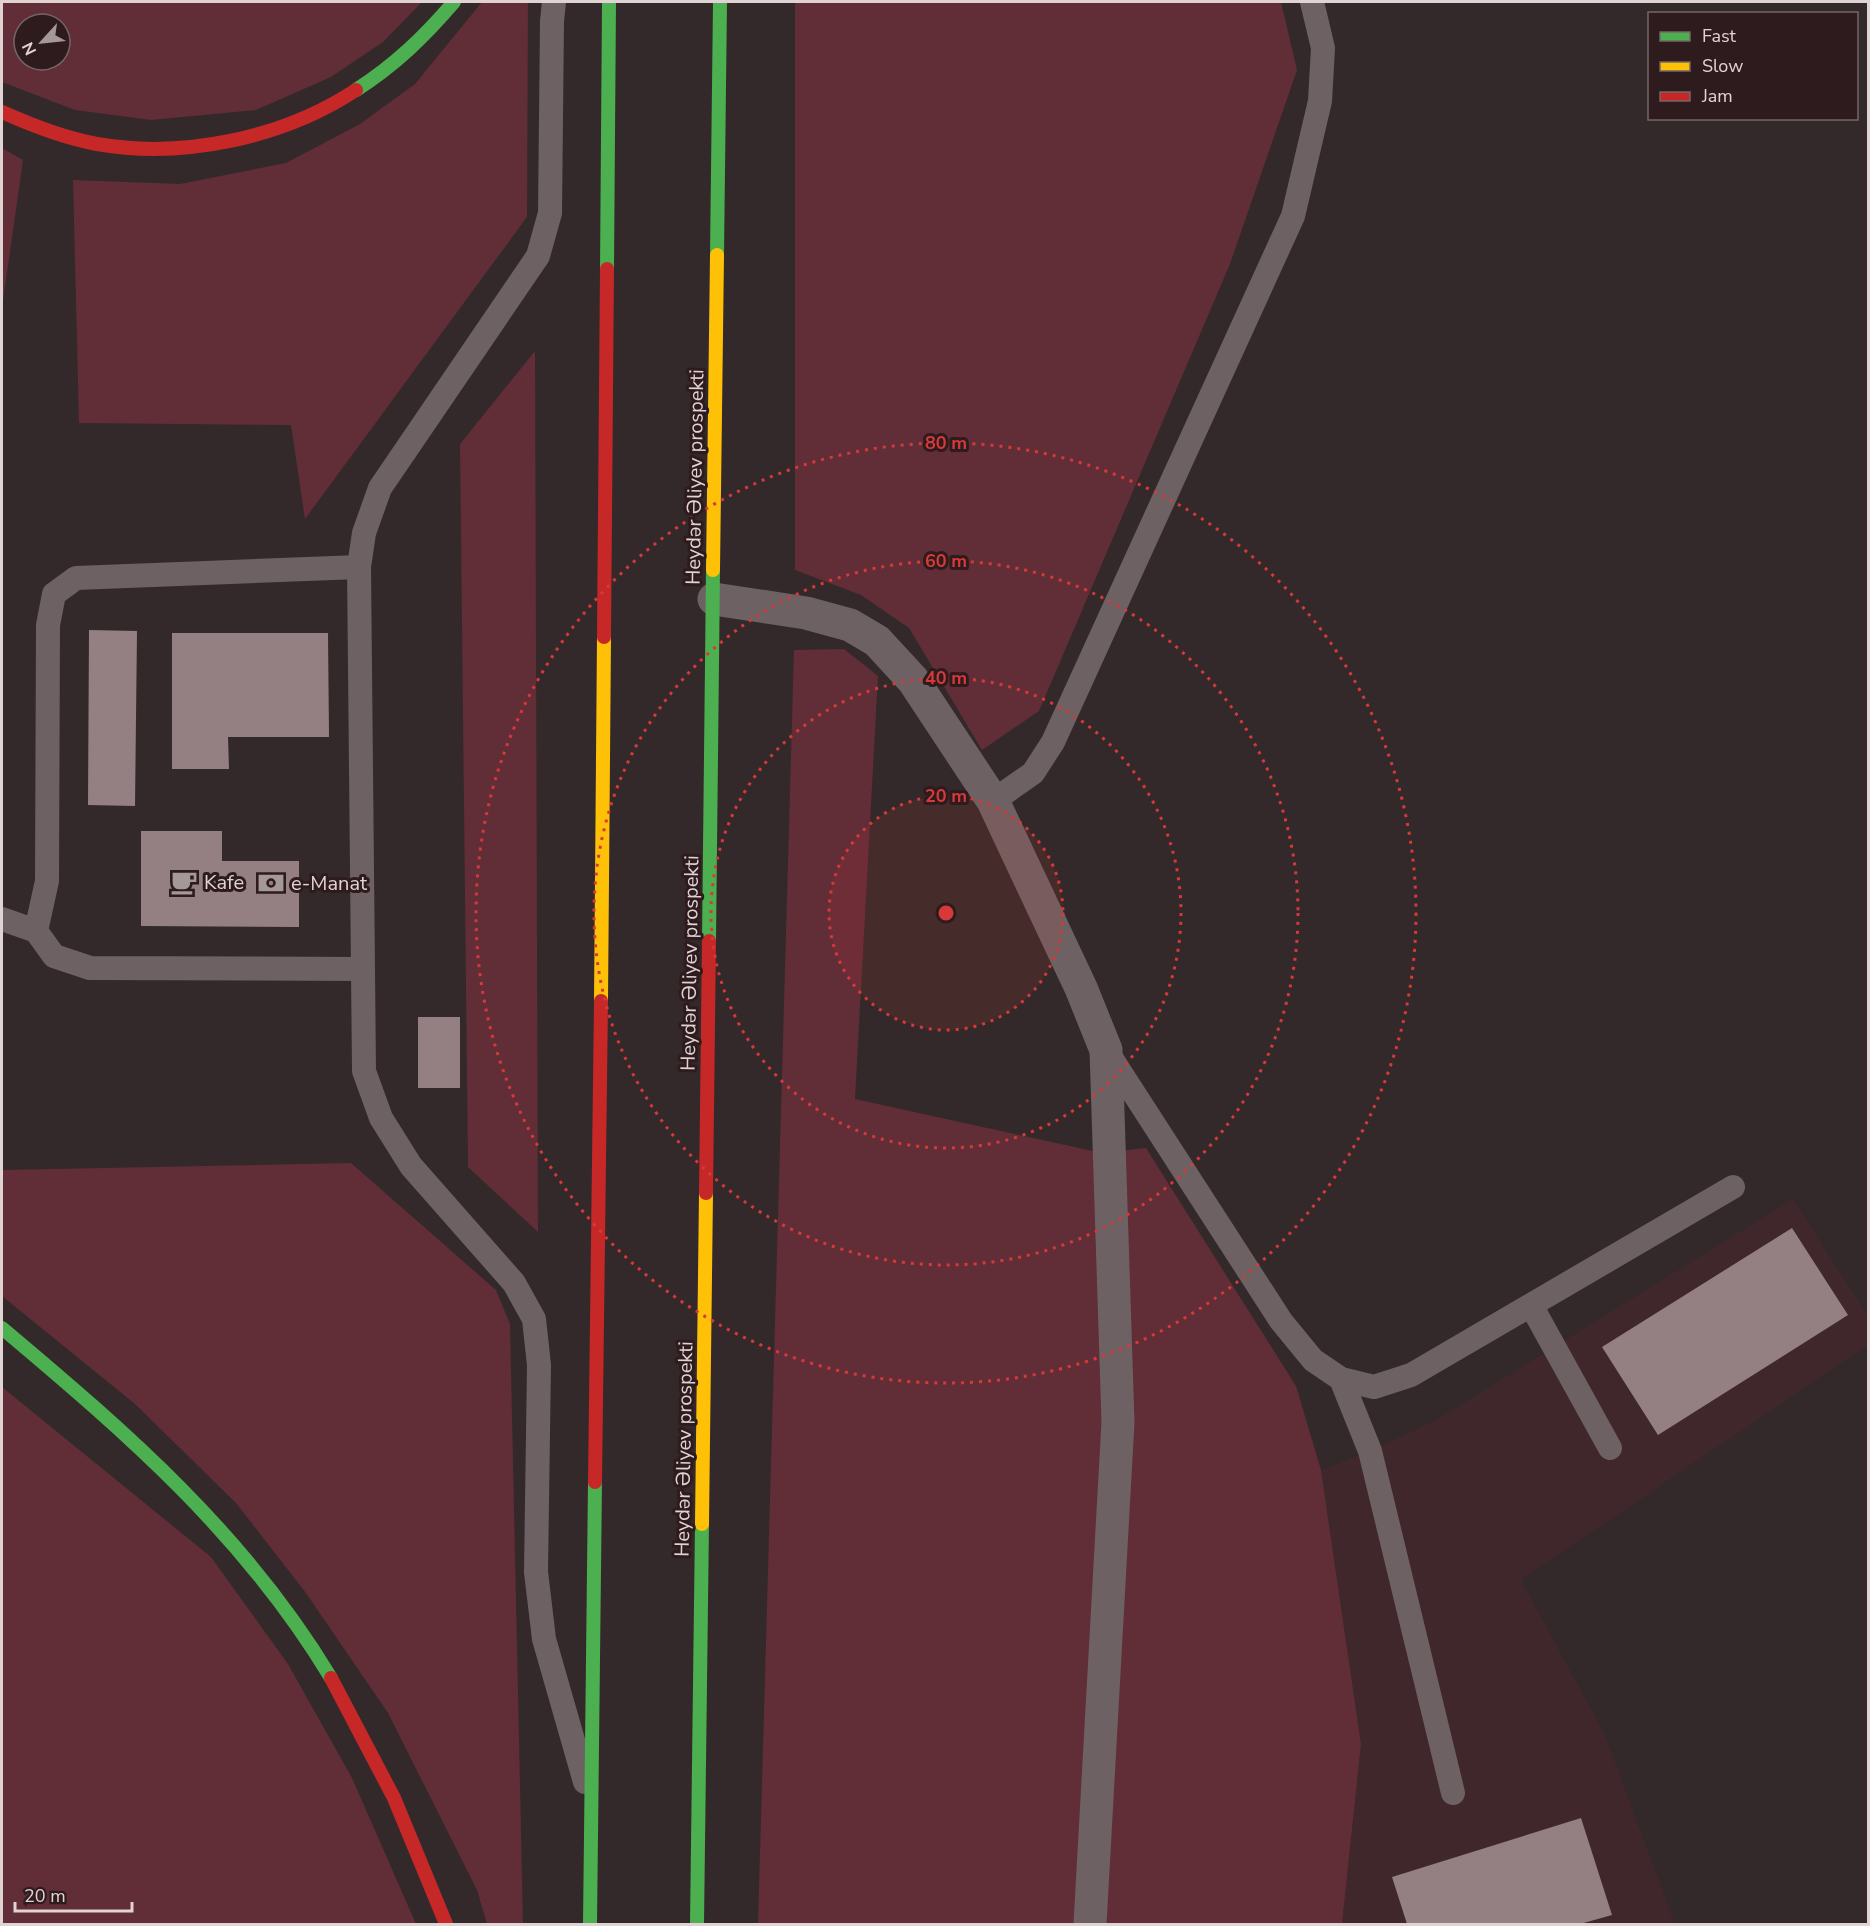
<svg xmlns="http://www.w3.org/2000/svg" width="1870" height="1926" viewBox="0 0 1870 1926" font-family="'Nunito Sans',sans-serif">
  <rect width="100%" height="100%" fill="#33292a"/>
  <path fill="#3f272b" d="M1793 1199 1868 1316V1345L1521 1580 1605 1735 1675 1924H1342L1361 1744 1321 1470 1370 1451 1436 1420Z"/>
  <path fill="#612d37" fill-rule="evenodd" d="M2 2H422L383 42 331 77 256 110 151 120 75 110 2 82ZM24 24H60V60H24Z
    M482 2H528L527 217 305 519 291 425 79 423 73 180 180 184 286 163 360 124 415 84Z
    M795 2H1281L1297 70 1230 264 1039 711 982 750 909 628 861 595 795 570Z
    M2 148 23 160 2 308Z
    M535 351 538 1232 468 1167 460 444Z
    M844 649 878 676 855 1099 1102 1153 1146 1148 1296 1386 1321 1470 1361 1744 1342 1924H758L794 650Z
    M351 1163 496 1290 510 1324 523 1924H487L477 1890 388 1713 306 1593 236 1503 135 1404 2 1296V1170Z
    M2 1387 211 1557 288 1664 352 1778 416 1924H2Z"/>
  <path fill="#948083" d="M89 630 137 631 135 806 88 805Z
    M172 633H328L329 737H228L229 769H172Z
    M141 831H222V861H299V927L141 926Z
    M418 1017H460V1088H418Z
    M1792 1228 1848 1315 1658 1435 1602 1347Z
    M1581 1818 1612 1915 1580 1924H1407L1392 1877Z"/>
  <g fill="none" stroke-linecap="round" stroke-linejoin="round">
    <path stroke="#6d6163" stroke-width="24" d="M554 2 552 21 550 213 538 256 380 488 364 533 359 567 364 1071 381 1118 411 1166 514 1283 534 1319 539 1365 536 1572 544 1639 585 1782
      M993 801 1033 773 1053 742 1293 216 1320 101 1323 48 1312 2
      M2 919 36 931 54 956 90 968 362 969
      M36 931 47 881 48 625 54 594 76 578 359 567
      M1106 1050 1281 1321 1313 1360 1341 1379 1374 1387 1411 1375 1733 1187
      M1531 1305 1610 1448
      M1341 1379 1370 1451 1453 1793"/>
    <path stroke="#6d6163" stroke-width="33" d="M714 599 806 613 850 625 877 641 913 680 993 801 1081 988 1106 1050 1118 1422 1090 1924"/>
    <path stroke="#4caf50" stroke-width="14" d="M356 90C395 65 424 37 454 2
      M717 255 720 2
      M607 269 609 2
      M709 941 713 570
      M2 1328C128 1434 245 1535 331 1678
      M590 1924 595 1482
      M697 1924 702 1524"/>
    <path stroke="#ffc107" stroke-width="14" d="M713 570 717 255
      M601 1001 604 637
      M702 1524 706 1193"/>
    <path stroke="#c62828" stroke-width="14" d="M2 112C33 126 64 138 97 144 183 159 283 138 356 90
      M604 637 607 269
      M706 1193 709 941
      M595 1482 601 1001
      M331 1678 394 1798 446 1924"/>
  </g>
  <circle cx="946" cy="913" r="117" fill="#d73939" fill-opacity=".12"/>
  <g fill="none" stroke="#d73939" stroke-width="3" stroke-dasharray="3 6">
    <circle cx="946" cy="913" r="117"/>
    <circle cx="946" cy="913" r="235"/>
    <circle cx="946" cy="913" r="352"/>
    <circle cx="946" cy="913" r="470"/>
  </g>
  <defs>
    <g id="cafe-bare" transform="scale(2.07)"><path d="M-5.5-4.5H6V0H3Q3 3.5 0 3.5H-2.5Q-5.5 3.5-5.5 0ZM3-3.2v2h1.7v-2ZM-6 4.5H4V6H-6Z" fill="#a49898" stroke="#2e1b1d" stroke-width="2.5" paint-order="stroke"/></g>
    <g id="bank-bare" transform="scale(2.07)"><path d="M-6-4H6V4H-6ZM0-2.3a2.3 2.3 0 1 0 0 4.6a2.3 2.3 0 1 0 0-4.6Z" fill="#a49898" stroke="#2e1b1d" stroke-width="2.5" paint-order="stroke"/></g>
  </defs>
  <g fill-rule="evenodd">
    <use href="#cafe-bare" x="184" y="882"/>
    <use href="#bank-bare" x="271" y="883"/>
  </g>
  <g text-anchor="middle" dominant-baseline="central" stroke-width="6" stroke-linejoin="round" paint-order="stroke">
    <g font-size="20" fill="#e1d3d4" stroke="#2e1b1d">
      <text transform="translate(695 477) rotate(-89)">Heydər Əliyev prospekti</text>
      <text transform="translate(690 963) rotate(-89)">Heydər Əliyev prospekti</text>
      <text transform="translate(684 1449) rotate(-89)">Heydər Əliyev prospekti</text>
    </g>
    <g font-size="20" fill="#e1d3d4" stroke="#2e1b1d" text-anchor="start">
      <text x="204" y="882">Kafe</text>
      <text x="291" y="883">e-Manat</text>
    </g>
  </g>
  <circle cx="946" cy="913" r="9" fill="#d73939" stroke="#2e1b1d" stroke-width="3"/>
  <g font-size="18" text-anchor="middle" font-weight="bold" fill="#d73939" stroke="#2e1b1d" stroke-width="6" stroke-linejoin="round" paint-order="stroke">
    <text x="946" y="449">80 m</text>
    <text x="946" y="567">60 m</text>
    <text x="946" y="684">40 m</text>
    <text x="946" y="802">20 m</text>
  </g>
  <rect width="1870" height="1926" fill="none" stroke="#e1d3d4" stroke-width="6"/>
  <rect x="1648" y="12" width="210" height="108" fill="#2e1b1d" stroke="#766566" stroke-width="1.5"/>
  <rect x="1660" y="32" width="30" height="9" fill="#4caf50" stroke="#766566" stroke-width="1.5"/>
  <text x="1702" y="42" font-size="18" fill="#e1d3d4">Fast</text>
  <rect x="1660" y="62" width="30" height="9" fill="#ffc107" stroke="#766566" stroke-width="1.5"/>
  <text x="1702" y="72" font-size="18" fill="#e1d3d4">Slow</text>
  <rect x="1660" y="92" width="30" height="9" fill="#c62828" stroke="#766566" stroke-width="1.5"/>
  <text x="1702" y="102" font-size="18" fill="#e1d3d4">Jam</text>
  <g transform="translate(42 42) rotate(243)"><circle r="28" fill="#2e1b1d" stroke="#766566" stroke-width="1.5"/>
  <path d="M0-4.5L10 22L0 15L-10 22Z" fill="#a49898"/>
  <text y="-9" font-size="16" font-weight="bold" text-anchor="middle" fill="#e1d3d4">N</text>
  </g>
  <path d="M15 1902v9h117v-9" fill="none" stroke="#e1d3d4" stroke-width="3"/>
  <text x="24" y="1902" font-size="18" fill="#e1d3d4" stroke="#2e1b1d" stroke-width="4.5" paint-order="stroke">20 m</text>
</svg>
